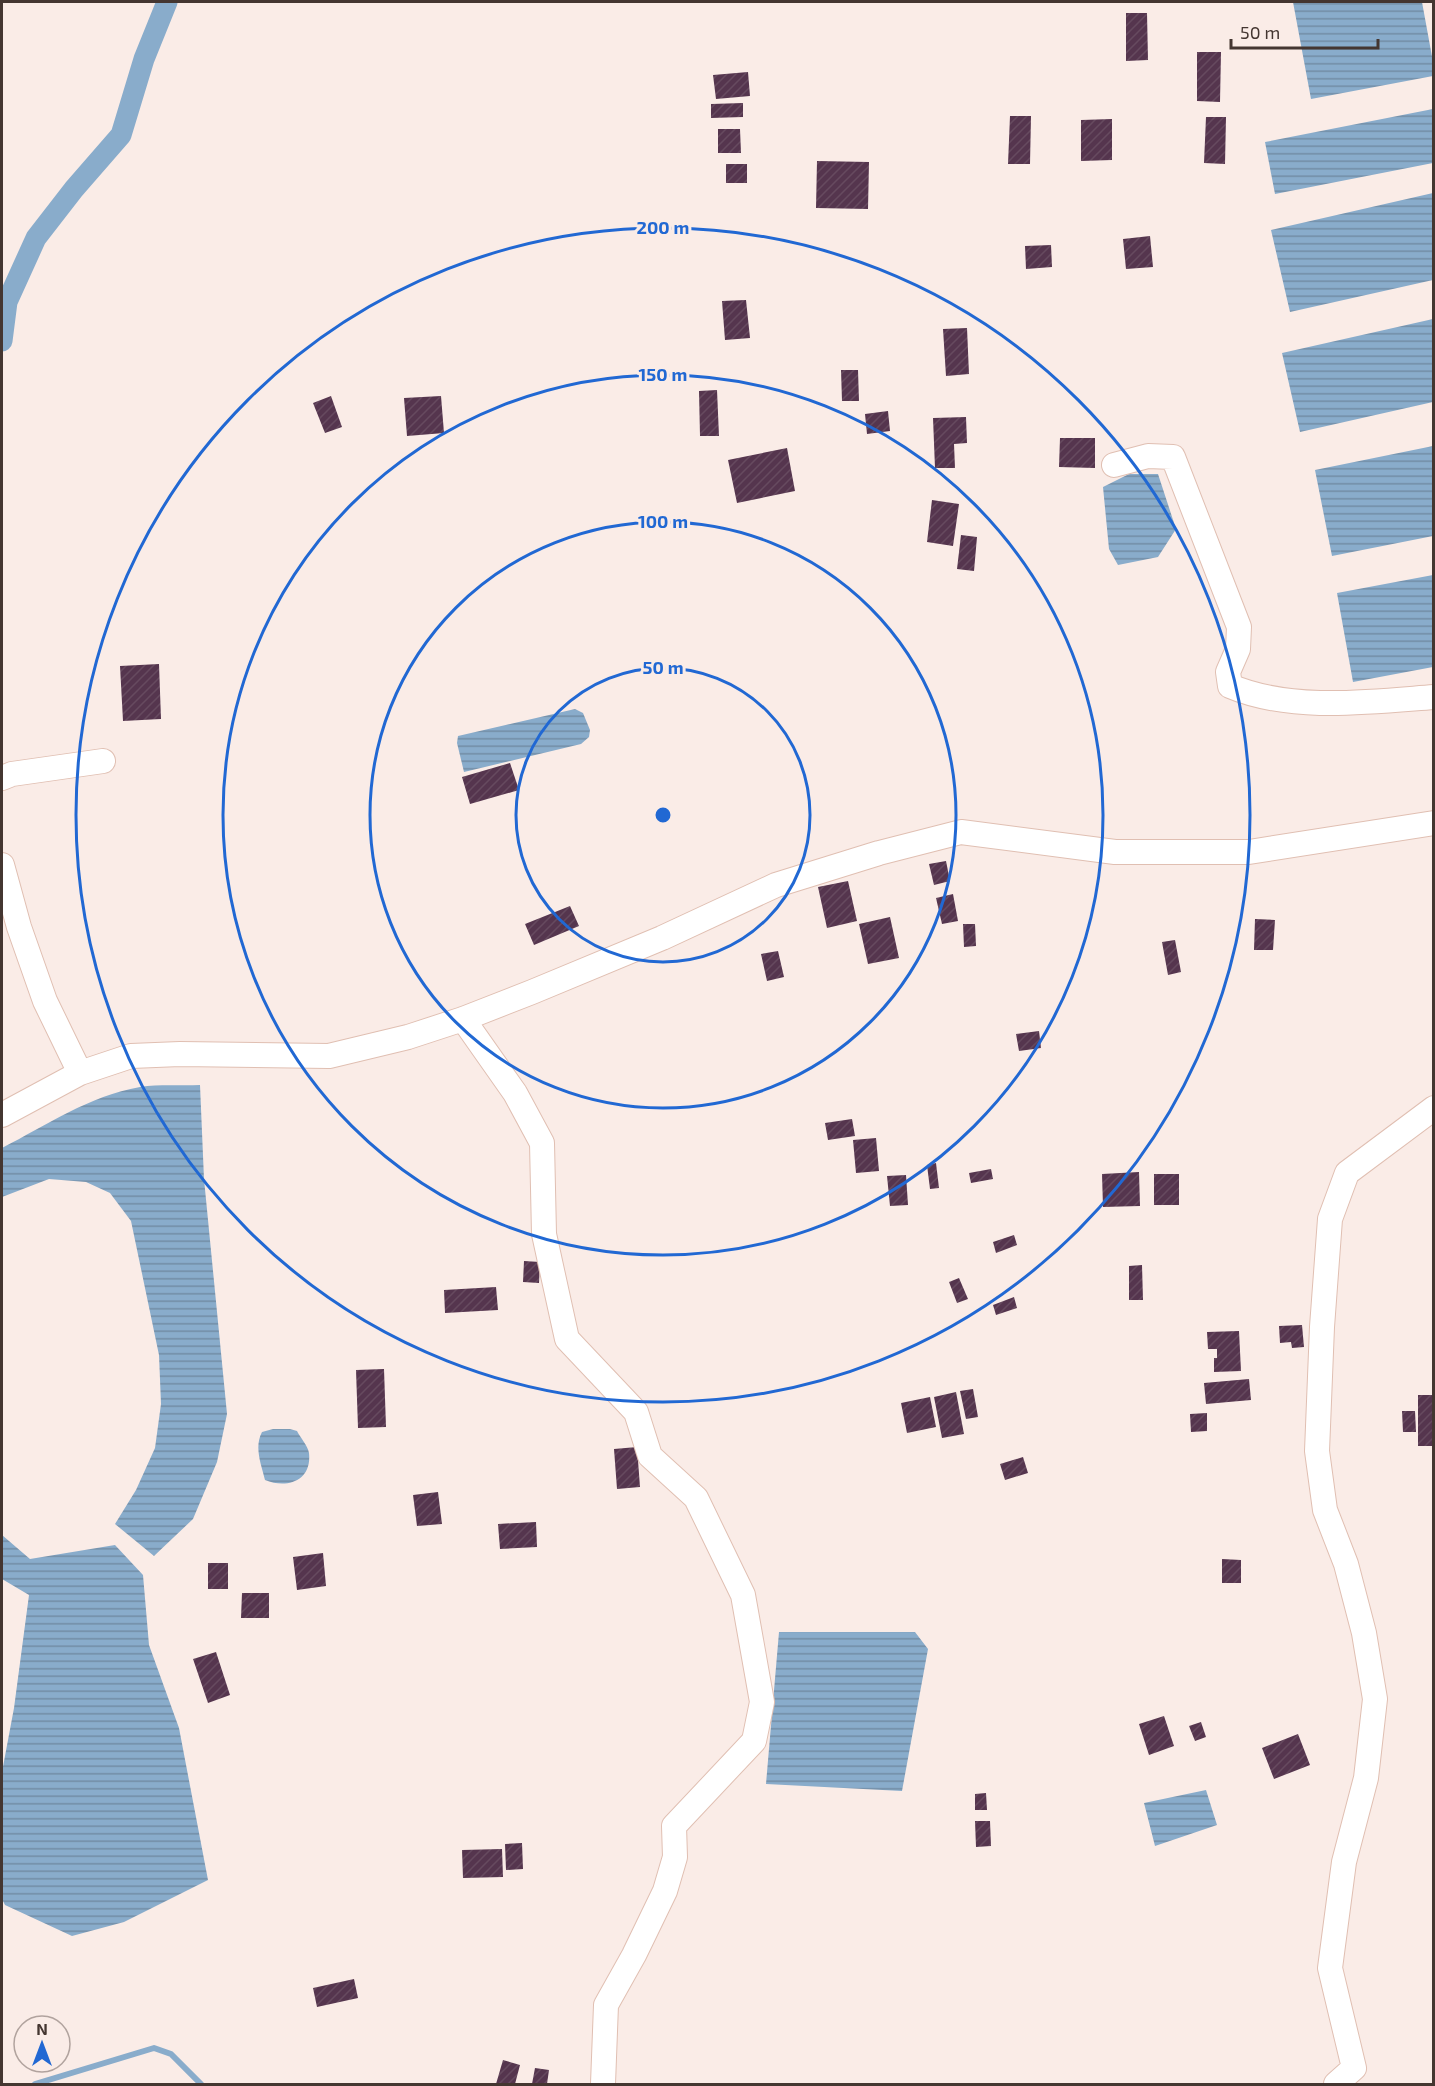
<svg xmlns="http://www.w3.org/2000/svg" width="1435" height="2086" viewBox="0 0 1435 2086" font-family="'Exo 2',sans-serif">
  <defs>
    <pattern id="water-rules" width="6" height="5" patternUnits="userSpaceOnUse" patternTransform="scale(1.5)"><rect width="6" height="5" fill="#89accb"/><path d="M0 2.5h6" fill="none" stroke="#728da5"/></pattern>
    <pattern id="building-hatch" width="6" height="6" patternUnits="userSpaceOnUse" patternTransform="scale(1.5)"><rect width="6" height="6" fill="#55354e"/><path d="M-1 1l2-2M0 6l6-6M5 7l2-2" fill="none" stroke="#664a5f"/></pattern>
  </defs>
  <rect width="100%" height="100%" fill="#faece7"/>
  <path fill="url(#water-rules)" d="M1293 2H1422L1433 62V76L1311 99Z
    M1433 109V163L1275 194 1265 142Z
    M1433 193V280L1290 312 1271 230Z
    M1433 319V402L1300 432 1282 353Z
    M1433 446V536L1332 556 1315 470Z
    M1129 474H1158L1176 529 1158 557 1118 565 1109 549 1103 487Z
    M1433 575V667L1353 682 1337 593Z
    M575 709 583 713 590 730 589 737 581 744 464 772 457 743 458 736Z
    M200 1085 204 1179 227 1414 217 1462 193 1519 154 1556 115 1524 136 1490 155 1448 161 1404 159 1355 131 1221 110 1193 86 1182 49 1179 2 1197V1148C47 1125 89 1096 140 1087 159 1084 181 1086 200 1085Z
    M273 1429H290L297 1431C300 1437 308 1446 309 1453 312 1481 287 1489 265 1480 261 1464 254 1447 262 1432Z
    M2 1535 30 1559 115 1545 143 1575 149 1645 179 1728 208 1880 124 1922 72 1936 5 1905 2 1899V1772L14 1708 29 1595 2 1579Z
    M779 1632H915L928 1649 902 1791 766 1784Z
    M1206 1790 1217 1825 1155 1846 1144 1803Z"/>
  <g fill="none" stroke-linecap="round" stroke-linejoin="round">
    <path stroke="#89accb" stroke-width="6" d="M35 2084 154 2048 171 2054 201 2084"/>
    <path stroke="#89accb" stroke-width="21" d="M2 341 7 302 36 238 74 189 121 135 144 59 167 2"/>
  </g>
  <path fill="url(#building-hatch)" d="M1126 13H1147L1148 60 1126 61Z
    M1197 52H1221L1220 102 1197 101Z
    M748 72 750 96 716 99 713 75Z
    M743 103V117L711 118V104Z
    M1010 116H1031L1030 164H1008Z
    M1206 117H1226L1225 164 1204 163Z
    M1112 119V160L1081 161V120Z
    M718 129H740L741 153H718Z
    M817 161 869 162 868 209 816 208Z
    M726 164H747V183H726Z
    M1150 236 1153 267 1126 269 1123 239Z
    M1051 245 1052 267 1026 269 1025 246Z
    M746 300 750 338 725 340 722 301Z
    M967 328 969 374 946 376 943 329Z
    M841 370H858L859 401H842Z
    M717 390 719 436H700L699 391Z
    M331 396 342 427 325 433 313 403Z
    M441 396 444 433 407 436 404 398Z
    M888 411 890 431 867 434 865 414Z
    M966 417 967 443 954 444 955 468H935L933 418Z
    M1060 438H1095V468L1059 467Z
    M787 448 795 491 737 503 728 460Z
    M932 500 959 504 953 546 927 542Z
    M961 535 977 537 974 571 957 569Z
    M159 664 161 719 123 721 120 666Z
    M510 763 519 790 470 804 462 777Z
    M946 861 950 881 934 885 929 864Z
    M848 881 857 921 827 928 818 887Z
    M953 894 958 921 942 924 936 898Z
    M570 906 579 926 534 945 525 924Z
    M890 917 899 958 868 964 859 924Z
    M1255 919 1275 920 1273 950H1254Z
    M963 924H975L976 946 964 947Z
    M1175 940 1181 972 1168 975 1162 942Z
    M778 951 784 977 767 981 761 954Z
    M1039 1031 1041 1048 1019 1051 1016 1034Z
    M852 1119 855 1136 828 1140 825 1123Z
    M876 1138 879 1171 856 1173 853 1140Z
    M936 1163 939 1188 930 1189 927 1165Z
    M991 1169 993 1179 971 1183 969 1173Z
    M1139 1172 1140 1206 1103 1207 1102 1174Z
    M1154 1174H1179V1205H1154Z
    M906 1175 908 1205 890 1206 887 1176Z
    M1014 1235 1017 1245 996 1253 993 1242Z
    M524 1261 540 1262 539 1283 523 1282Z
    M1142 1265 1143 1300H1129V1266Z
    M959 1278 968 1299 957 1303 949 1282Z
    M496 1287 498 1310 445 1313 444 1290Z
    M1014 1297 1017 1308 996 1315 993 1305Z
    M1302 1325 1304 1347 1292 1348 1291 1342 1280 1343 1279 1326Z
    M1239 1331 1241 1371 1214 1372V1358H1217V1349H1208L1207 1332Z
    M384 1369 386 1427 358 1428 356 1370Z
    M1249 1379 1251 1400 1206 1404 1204 1383Z
    M973 1389 978 1417 966 1419 960 1391Z
    M956 1392 964 1434 942 1438 934 1397Z
    M1418 1395H1434V1446H1418Z
    M930 1397 936 1427 907 1433 901 1403Z
    M1402 1411H1415L1416 1432H1403Z
    M1207 1413V1431L1191 1432 1190 1414Z
    M637 1447 640 1487 617 1489 614 1449Z
    M1023 1457 1028 1473 1005 1480 1000 1464Z
    M438 1492 442 1524 417 1526 413 1495Z
    M536 1522 537 1547 500 1549 498 1524Z
    M323 1553 326 1586 297 1590 293 1557Z
    M1222 1559 1241 1560V1583H1222Z
    M208 1563H228V1589H208Z
    M242 1593H269V1618H241Z
    M216 1652 230 1695 208 1703 193 1659Z
    M1164 1716 1174 1746 1149 1755 1139 1724Z
    M1201 1722 1206 1737 1195 1741 1189 1726Z
    M1298 1734 1310 1765 1274 1779 1262 1748Z
    M986 1793 987 1810H975V1794Z
    M975 1821H990L991 1846 976 1847Z
    M522 1843 523 1869 506 1870 505 1844Z
    M502 1849 503 1877 463 1878 462 1850Z
    M354 1979 358 1998 317 2007 313 1988Z
    M503 2060 520 2065 515 2084H496Z
    M535 2068 549 2070 547 2084H532Z"/>
  <g fill="none" stroke-linecap="round" stroke-linejoin="round">
    <g stroke="#e0bfb2" stroke-width="26">
      <path id="minor" d="M1114 465 1148 456 1173 457 1239 627 1238 649 1228 672 1230 686C1291 712 1369 702 1434 697
        M2 778 12 774 103 761
        M2 865 19 927 45 1001 80 1073
        M463 1019 515 1093 542 1143 544 1234 567 1339 636 1412 650 1456 696 1498 743 1595 762 1702 754 1741 674 1826 675 1857 665 1891 634 1955 606 2005 603 2084
        M2 1115 80 1073 131 1056 180 1054 329 1056 408 1037 463 1019 532 992 662 938 776 885 879 853 961 832 1115 852H1249L1434 823
        M1336 2084 1354 2068 1330 1968 1344 1862 1366 1778 1375 1699 1364 1633 1346 1564 1325 1510 1317 1451 1322 1327 1330 1219 1347 1173 1434 1108"/>
    </g>
    <use href="#minor" stroke="#fff" stroke-width="24"/>
  </g>
  <g fill="none" stroke="#2168d3" stroke-width="3">
    <circle cx="663" cy="815" r="147"/>
    <circle cx="663" cy="815" r="293"/>
    <circle cx="663" cy="815" r="440"/>
    <circle cx="663" cy="815" r="587"/>
  </g>
  <circle cx="663" cy="815" r="9" fill="#2168d3" stroke="#faece7" stroke-width="3"/>
  <g font-size="18" text-anchor="middle" font-weight="bold" fill="#2168d3" stroke="#faece7" stroke-width="6" stroke-linejoin="round" paint-order="stroke">
    <text x="663" y="234">200 m</text>
    <text x="663" y="381">150 m</text>
    <text x="663" y="528">100 m</text>
    <text x="663" y="674">50 m</text>
  </g>
  <rect width="1435" height="2086" fill="none" stroke="#443631" stroke-width="6"/>
  <g transform="translate(42 2044)"><circle r="28" fill="#faece7" stroke="#b1a39e" stroke-width="1.5"/>
  <path d="M0-4.5L10 22L0 15L-10 22Z" fill="#2168d3"/>
  <text y="-9" font-size="16" font-weight="bold" text-anchor="middle" fill="#443631">N</text>
  </g>
  <path d="M1231 39v9h147v-9" fill="none" stroke="#443631" stroke-width="3"/>
  <text x="1240" y="39" font-size="18" fill="#443631" stroke="#faece7" stroke-width="4.5" paint-order="stroke">50 m</text>
</svg>
